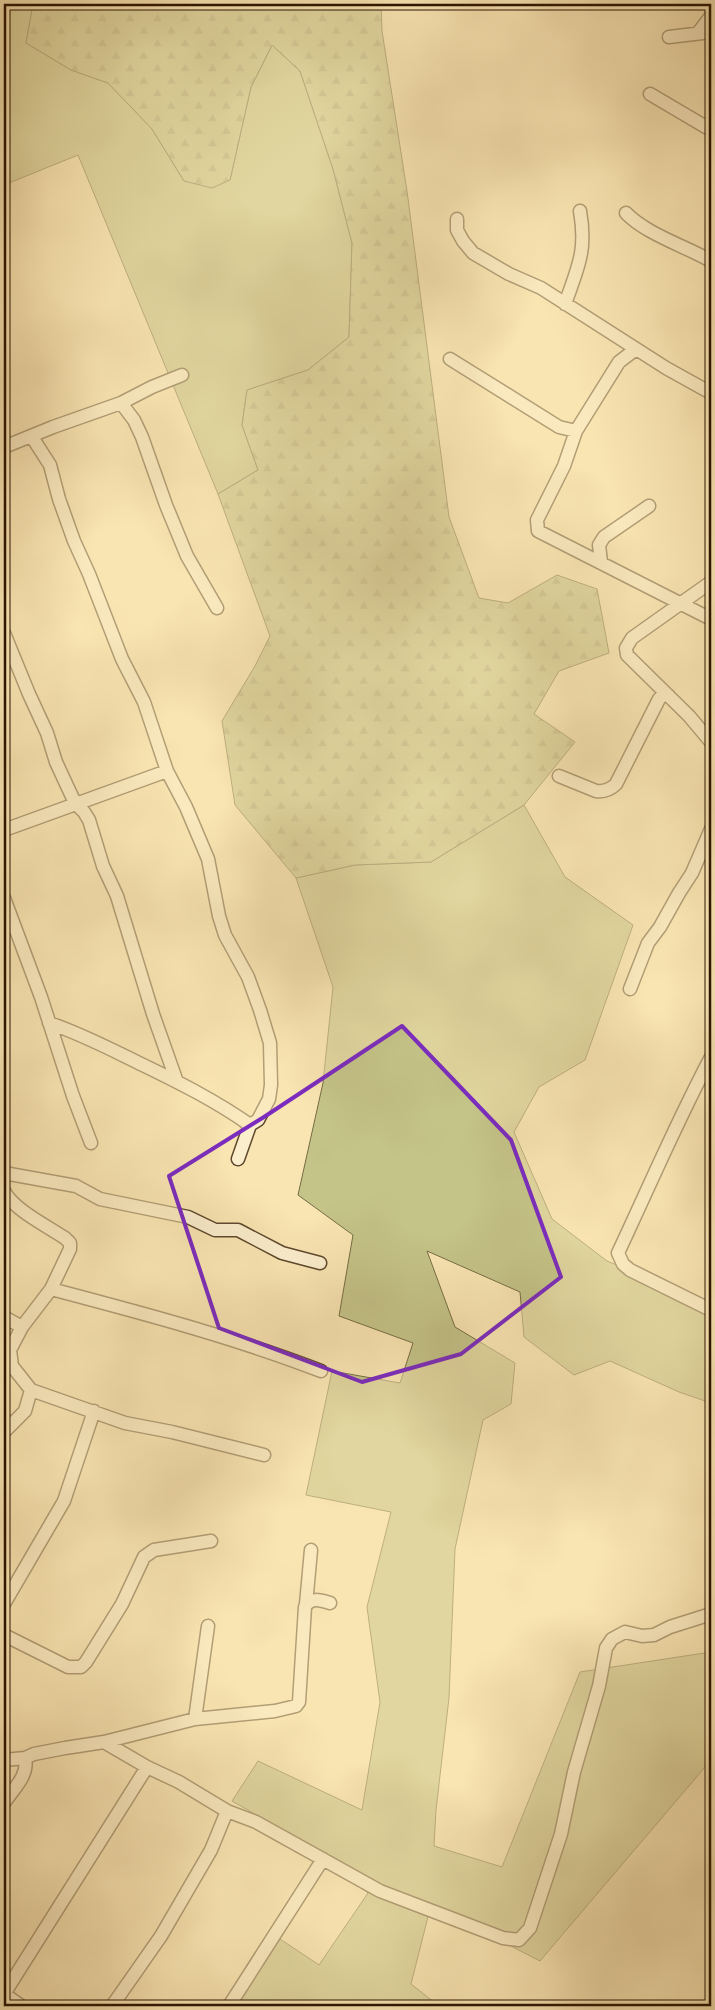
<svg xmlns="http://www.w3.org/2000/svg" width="715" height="2010" viewBox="0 0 715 2010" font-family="'IM FELL Great Primer',serif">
  <defs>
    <pattern id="forest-firs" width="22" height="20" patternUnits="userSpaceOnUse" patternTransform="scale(1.25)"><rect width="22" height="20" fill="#c4c388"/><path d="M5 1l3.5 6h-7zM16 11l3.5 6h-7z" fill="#a8a774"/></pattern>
  </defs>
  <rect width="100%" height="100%" fill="#f9e5b2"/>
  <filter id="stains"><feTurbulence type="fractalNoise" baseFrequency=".004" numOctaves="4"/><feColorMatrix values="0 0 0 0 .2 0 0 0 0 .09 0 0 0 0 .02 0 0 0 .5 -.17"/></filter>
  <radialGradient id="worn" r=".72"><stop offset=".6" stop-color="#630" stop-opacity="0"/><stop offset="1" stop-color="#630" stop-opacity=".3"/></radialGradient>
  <path fill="#c4c388" stroke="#766c44" d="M4 4H33L26 43 71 70 108 83 152 129 184 181 230 180 251 87 272 45 300 71 333 169 352 243 349 337 308 370 247 390 242 425 258 470 218 494 78 155 4 185Z
    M524 805 565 877 633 925 585 1060 539 1087 514 1132 552 1219 607 1261 711 1303V1403L679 1392 610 1361 574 1375 524 1337 520 1292 427 1251 455 1327 515 1363 511 1404 483 1420 455 1549 449 1698 436 1810 434 1846 502 1867 580 1672 711 1652V1760L540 1961 431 1905 411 1984 439 2006H234L277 1937 319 1965 368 1893 314 1848 232 1801 258 1761 362 1810 380 1702 367 1607 391 1512 306 1495 332 1371 400 1383 413 1343 339 1316 353 1235 298 1195 323 1083 333 987 296 878 355 865 431 862Z"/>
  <path fill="url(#forest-firs)" stroke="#766c44" d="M33 4H381L382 31 407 191 449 517 479 598 508 603 557 575 597 589 609 653 559 671 534 714 575 742 524 805 431 862 355 865 296 878 235 805 222 721 255 666 270 636 218 494 258 470 242 425 247 390 308 370 349 337 352 243 333 169 300 71 272 45 251 87 230 180 212 188 184 181 152 129 108 83 71 70 26 43Z"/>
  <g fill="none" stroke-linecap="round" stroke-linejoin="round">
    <g stroke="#5d482d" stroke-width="15">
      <path id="minor" d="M698 33 711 16
        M669 37 711 32
        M650 94 711 130
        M626 213C646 234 685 246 711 261
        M457 219V230L463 241 473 253 509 274 541 288 666 368 711 393
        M565 304C578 267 587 251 580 211
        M450 359 559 427 576 431 619 362 636 349
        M121 403 134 420 142 437 166 505 187 556 217 608
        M576 431 564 466 537 520 538 531 711 619
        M32 437 50 465 59 499 74 541 89 574 122 659 144 702 167 771 186 807 208 859 219 916 225 935 248 977 260 1010 270 1043 271 1085 269 1099 258 1120 250 1125 238 1159
        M4 447 53 427 121 403 152 387 182 375
        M601 562 599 545 604 537 649 506
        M711 582 632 638 626 648 627 655 689 716 711 742
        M4 633 29 694 47 733 56 762 75 803 84 812 89 820 103 866 117 896 153 1014 177 1082
        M559 776 596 791C604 792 610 790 616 784L659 699 665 693 669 696
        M4 830 167 771
        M4 898 41 997 73 1096 91 1143
        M630 989 648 943 660 927 679 893 692 873 711 829
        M49 1023C82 1034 112 1050 143 1065 180 1083 216 1101 250 1125
        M711 1057C677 1121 649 1187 618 1253L623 1264 630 1270 711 1310
        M4 1173 76 1186 100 1199 188 1217 215 1230H238L282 1253 320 1263
        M4 1191C14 1210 47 1226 65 1238L70 1243V1249L51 1289 22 1327 10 1350 12 1366 31 1390 25 1411 4 1432
        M51 1289C142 1313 233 1337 321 1371
        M4 1317 22 1327
        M31 1390 125 1423 172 1432 264 1455
        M4 1604 64 1501 94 1411
        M306 1604 311 1550
        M4 1635 68 1667H81L86 1662 122 1604 144 1557 154 1550 211 1541
        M195 1719 208 1626
        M104 1742 147 1767 179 1782 227 1811 211 1850 161 1936 112 2006
        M4 1760 25 1758 34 1754 65 1748 104 1742 195 1719 275 1711 296 1706 299 1702 305 1607C310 1597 320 1600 330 1603
        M4 1803C13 1789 29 1776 25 1758
        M227 1811 256 1822 380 1891 503 1938 519 1940 530 1928 561 1834 574 1772 599 1686 606 1648 612 1639 625 1632 642 1636 654 1635 670 1627 711 1614
        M4 1994 147 1767
        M4 1994 21 2006
        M229 2006 323 1859"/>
    </g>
    <use href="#minor" stroke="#fbeecd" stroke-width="12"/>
  </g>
  <path d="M0 0H715V2010H0ZM402 1026 511 1140 561 1277 461 1354 362 1382 219 1328 169 1176 264 1117Z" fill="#f9e5b2" fill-opacity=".55" fill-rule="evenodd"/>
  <path fill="none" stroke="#7b2cbf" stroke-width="4" stroke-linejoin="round" d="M402 1026 511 1140 561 1277 461 1354 362 1382 219 1328 169 1176 264 1117Z"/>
  <rect width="715" height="2010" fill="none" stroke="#f9e5b2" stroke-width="20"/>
  <rect x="5" y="5" width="705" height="2000" fill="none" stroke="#291401" stroke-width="2.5"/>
  <rect x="10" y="10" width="695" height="1990" fill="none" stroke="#291401"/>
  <rect width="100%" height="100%" filter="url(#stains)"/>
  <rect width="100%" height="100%" fill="url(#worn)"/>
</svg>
